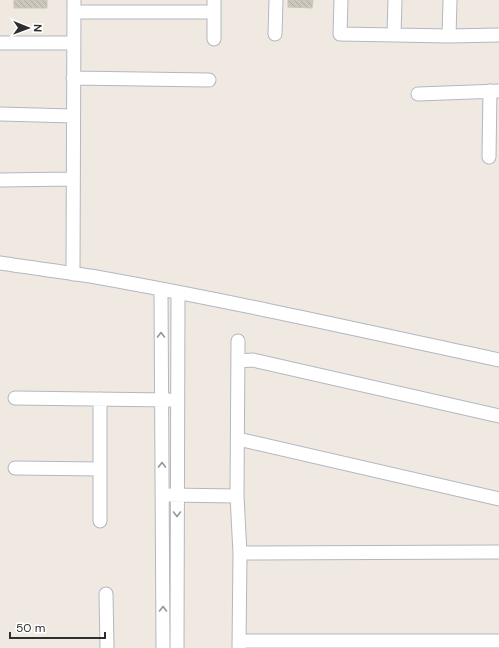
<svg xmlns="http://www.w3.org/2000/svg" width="499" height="648" viewBox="0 0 499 648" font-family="'DM Sans',sans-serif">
  <defs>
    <pattern id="building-back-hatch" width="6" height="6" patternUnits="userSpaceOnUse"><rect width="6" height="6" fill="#cbc7bf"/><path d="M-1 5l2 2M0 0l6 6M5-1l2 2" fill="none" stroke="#afaba4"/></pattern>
  </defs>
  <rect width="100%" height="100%" fill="#efe9e1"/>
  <path fill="url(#building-back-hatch)" stroke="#cbc5ba" d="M14 0H47V8H14Z
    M288 0H313L312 8 288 7Z"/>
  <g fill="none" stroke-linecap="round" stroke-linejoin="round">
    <g stroke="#b4b7c1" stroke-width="15">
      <path id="street" d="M341 0 340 34 449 36 499 35
        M74 12H214
        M275 34 276 0
        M394 35 395 0
        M449 36 450 0
        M214 39V0
        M0 43H74
        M73 78 209 80
        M418 94 499 91
        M0 114 73 116
        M489 157 490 91
        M0 180 73 179
        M0 263C32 268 64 272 96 277 231 301 365 331 499 360
        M73 274 74 0
        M161 290 163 648
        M238 341 237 496 240 553 239 648
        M239 361 253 360 499 416
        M15 398 169 400
        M100 399V521
        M238 439 499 499
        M15 468 100 469
        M170 495 237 496
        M240 553 499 552
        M106 594 107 648
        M239 641H499
        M177 648 178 293"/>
    </g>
    <use href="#street" stroke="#fff" stroke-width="13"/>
  </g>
  <defs><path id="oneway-chevron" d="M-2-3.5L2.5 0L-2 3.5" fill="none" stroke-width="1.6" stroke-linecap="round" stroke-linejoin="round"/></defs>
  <g stroke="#969696">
    <use href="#oneway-chevron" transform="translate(161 335) rotate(-90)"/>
    <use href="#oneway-chevron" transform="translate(162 465) rotate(-90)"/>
    <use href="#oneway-chevron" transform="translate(177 514) rotate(90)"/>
    <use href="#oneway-chevron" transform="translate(163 609) rotate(-90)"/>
  </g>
  <g transform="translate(28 28) rotate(91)" stroke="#ffffff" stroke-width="3" paint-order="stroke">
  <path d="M0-3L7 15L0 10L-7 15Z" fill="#2e2e2e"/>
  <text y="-6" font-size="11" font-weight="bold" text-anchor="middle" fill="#2e2e2e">N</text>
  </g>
  <path d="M10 632v6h95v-6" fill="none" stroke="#2e2e2e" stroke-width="2"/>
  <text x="16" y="632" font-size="12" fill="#2e2e2e" stroke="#ffffff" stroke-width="3" paint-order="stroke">50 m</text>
</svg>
